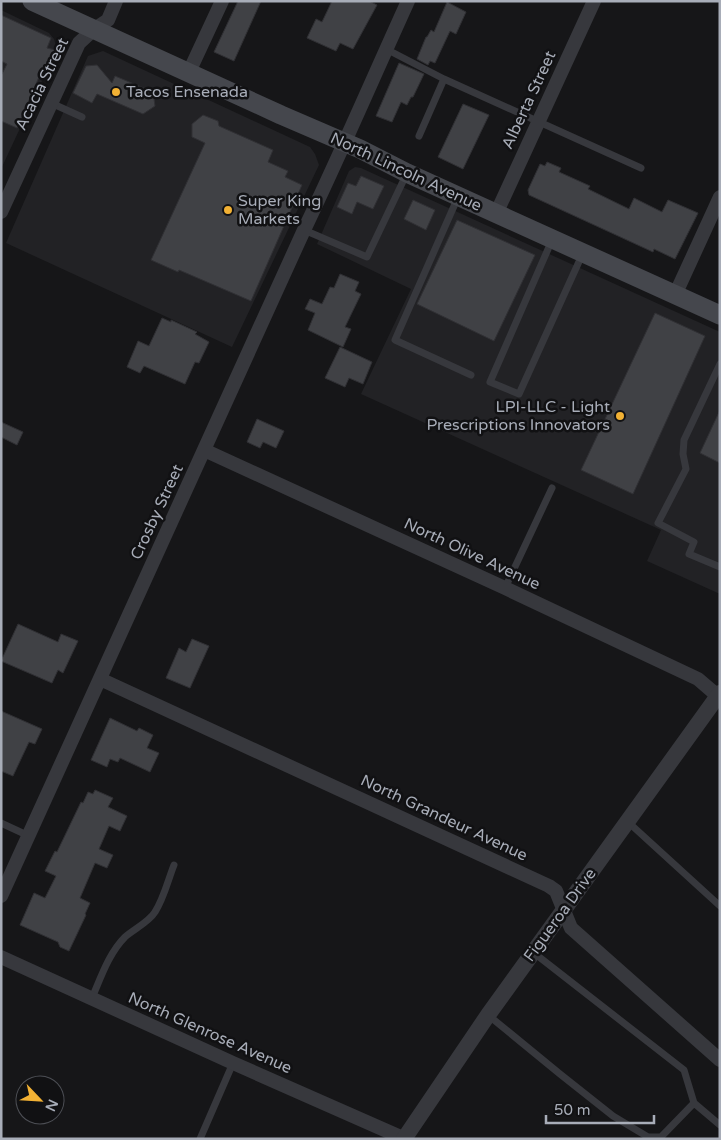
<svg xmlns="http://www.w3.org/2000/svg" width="721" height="1140" viewBox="0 0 721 1140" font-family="'Varela Round',sans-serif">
  <rect width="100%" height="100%" fill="#161618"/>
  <path fill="#222225" d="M1 10 49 33 54 39 57 49 1 169Z
    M103 51 310 147 315 154 319 165 232 347 6 243 88 56Z
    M355 167 361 168 720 332V594L647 561 661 530 361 394 411 289 317 244 349 171Z"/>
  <path fill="#404145" stroke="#303034" d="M238 1H261L234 61 214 52Z
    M332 1H369L377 5 353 49 340 43 336 51 307 38 316 19 322 22Z
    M447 2 466 12 456 34 450 31 435 63 430 61 428 65 417 59 426 37H427L431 30 434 32Z
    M1 15 51 38 47 48 55 50 42 78 39 77 17 128 1 121V76L7 64 1 61Z
    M399 63 424 74 413 97H411L407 105 401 102 392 122 376 116Z
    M97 65 112 83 115 76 153 92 155 106 143 114 97 94 92 103 73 93 86 66Z
    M463 104 489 115 463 169 438 157Z
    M203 115 218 121 219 126 273 150 268 162 288 171 285 177 302 185 251 301 179 270 178 272 151 260 205 143 192 137V124Z
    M547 162 561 168 559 172 590 186 588 189 629 209 634 198 662 212 668 200 698 213 675 259 654 249 653 252 529 195 528 190 540 164 545 166Z
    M361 176 384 186 373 209 357 202 352 214 337 207 348 183 356 186Z
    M413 200 435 210 426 230 404 219Z
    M457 220 535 255 494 341 417 304Z
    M340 274 359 282 355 291 361 294 345 327 351 329 343 347 308 330 315 313 305 309 310 299 322 304 330 287 334 288Z
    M655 313 705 336 633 494 581 470Z
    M162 318 171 322V320L197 332 195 334 209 342 199 363 195 362 185 384 144 366 140 373 127 367 138 341 149 346Z
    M340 347 372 362 363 384 349 378 345 387 325 378Z
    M720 410V463L700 453Z
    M257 419 284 431 276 448 263 442 260 448 247 442Z
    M1 422 23 432 17 445 1 437Z
    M18 624 58 642 61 634 78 641 63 673 58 670 52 683 1 661Z
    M192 639 209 646 190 688 166 678 179 648 186 652Z
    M1 711 42 729 35 744 29 742 13 776 1 771Z
    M110 718 137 731 139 728 153 735 147 748 159 753 150 772 120 758 118 762 110 759 107 767 91 760Z
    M95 790 113 798 108 807 127 816 120 831 109 826 99 849 113 855 107 868 95 863 80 898 90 903 85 914 86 915 69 951 60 947 58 942 20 925 34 893 45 898 56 876 45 871 55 851 57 852 81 802 83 803 88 792 93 794Z"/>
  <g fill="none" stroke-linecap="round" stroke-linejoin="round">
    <path stroke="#37383d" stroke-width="7" d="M386 49 444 79 419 136
      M444 79 641 168
      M51 103 82 117
      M458 197 395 340 471 375
      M304 230 367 257 407 173
      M552 240 490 382 519 394 582 255
      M720 364 684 440 683 454 686 469 658 523 694 542 689 554 720 567
      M505 588 552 488
      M628 822 720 906
      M1 823 29 836
      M534 953 684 1070 694 1103 720 1125
      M92 998C101 977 109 953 125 937 134 929 149 922 155 912 164 898 168 880 174 865
      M488 1015 560 1074 613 1116 648 1137H661L694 1103
      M200 1139 233 1063"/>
    <path stroke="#37383d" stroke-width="14" d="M189 72 222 1
      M1 212 79 43 93 30 108 20 116 1
      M496 214 594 1
      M675 295 720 197
      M204 450 505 588 698 679 720 698
      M100 679 549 886 556 891 571 928 720 1060
      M1 896 304 230C340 155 373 78 408 1
      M1 957 233 1063 405 1139"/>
    <path stroke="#37383d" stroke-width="16" d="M404 1139 488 1015 720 693"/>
    <path stroke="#45474d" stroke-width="19" d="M32 1 281 115 360 149 407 173 720 315"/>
  </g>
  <g fill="#f2b134" stroke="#111113" stroke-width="2">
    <circle cx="116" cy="92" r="5"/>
    <circle cx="228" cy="210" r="5"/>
    <circle cx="620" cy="416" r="5"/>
  </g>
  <g text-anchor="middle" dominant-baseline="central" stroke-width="5" stroke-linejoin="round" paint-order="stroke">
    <g font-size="16" fill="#a8adb8" stroke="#111113">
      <text transform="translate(42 84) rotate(-64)">Acacia Street</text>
      <text transform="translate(529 100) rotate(-65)">Alberta Street</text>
      <text transform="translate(406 172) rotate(25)">North Lincoln Avenue</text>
      <text transform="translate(157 512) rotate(-65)">Crosby Street</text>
      <text transform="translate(472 554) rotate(25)">North Olive Avenue</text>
      <text transform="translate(444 818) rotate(25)">North Grandeur Avenue</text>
      <text transform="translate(560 915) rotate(-54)">Figueroa Drive</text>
      <text transform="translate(210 1033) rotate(24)">North Glenrose Avenue</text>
    </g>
    <g font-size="16" fill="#a8adb8" stroke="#111113" text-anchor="start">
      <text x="126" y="92">Tacos Ensenada</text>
      <text x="238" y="201">Super King<tspan x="238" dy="18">Markets</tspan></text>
      <text x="610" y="407" text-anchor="end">LPI-LLC - Light<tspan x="610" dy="18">Prescriptions Innovators</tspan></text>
    </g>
  </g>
  <rect width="721" height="1140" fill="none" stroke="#a8adb8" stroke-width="5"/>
  <g transform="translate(40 1100) rotate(115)"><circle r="24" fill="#111113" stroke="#4d4f55"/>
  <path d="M0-4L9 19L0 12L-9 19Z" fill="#f2b134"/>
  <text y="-8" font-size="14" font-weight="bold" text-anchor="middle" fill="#a8adb8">N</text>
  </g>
  <path d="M546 1115v8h108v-8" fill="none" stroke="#a8adb8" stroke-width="2.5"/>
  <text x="554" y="1115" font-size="15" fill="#a8adb8" stroke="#111113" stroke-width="4" paint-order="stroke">50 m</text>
</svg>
